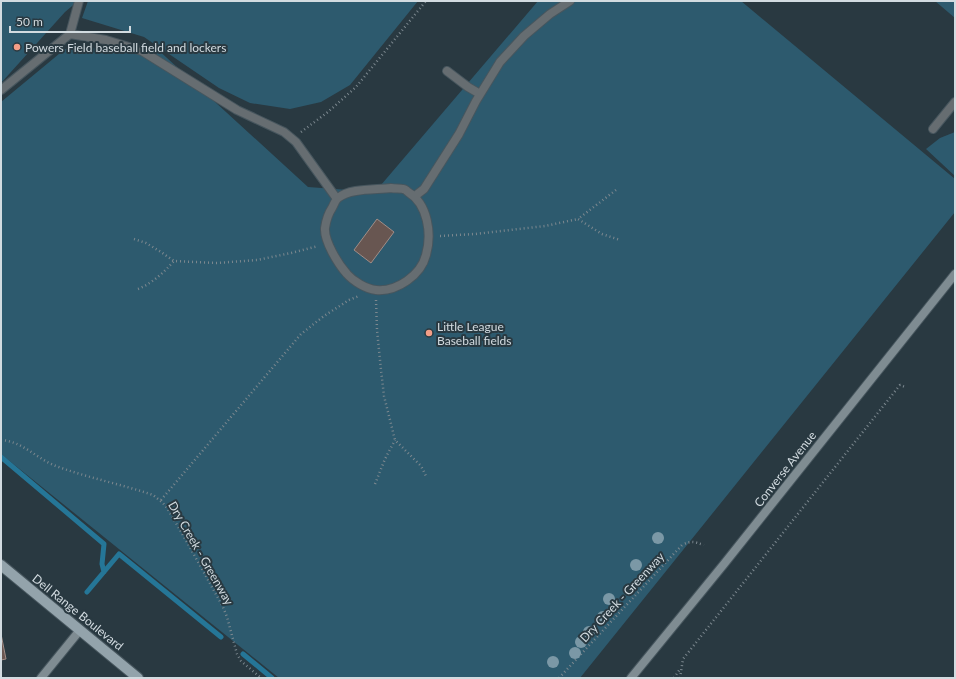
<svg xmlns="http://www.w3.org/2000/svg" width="956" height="679" viewBox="0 0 956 679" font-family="Lato,sans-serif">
  <rect width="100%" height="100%" fill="#293941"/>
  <path fill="#2d5a6e" d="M1 1H78L65 12 1 83Z
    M88 1H418L350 85 321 102 290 109 250 103 219 88 144 37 82 18Z
    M538 1H741L955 179V212L580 678H279L1 454V102L65 49 155 47 308 187 375 192Z
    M935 1H955V18Z
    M955 132V176L926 149 940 138Z"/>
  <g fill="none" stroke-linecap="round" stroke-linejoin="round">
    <path stroke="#257697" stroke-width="5" d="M1 457 104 544 102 564 104 572
      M87 592 119 554 221 637
      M243 654 272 678"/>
  </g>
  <path fill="#685651" stroke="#a08d87" d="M377 219 394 232 371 263 354 250Z
    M1 634 6 659 1 660Z"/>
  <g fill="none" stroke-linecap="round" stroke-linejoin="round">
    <g stroke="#47565e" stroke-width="10">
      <path id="lane" d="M70 34 106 40 142 51 237 110 284 132 296 142 337 199
        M447 71 468 87 480 94
        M1 90 70 34 79 1
        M933 129 955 102
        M391 188C395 189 400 188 403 189 405 189 407 191 408 192 428 204 432 234 426 255 421 275 397 292 376 290 366 289 353 281 347 274 338 264 324 241 325 228 326 221 328 214 332 208 334 205 335 200 338 198 350 188 376 190 391 188Z
        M415 196 424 189 459 134 476 101 500 62 524 36 550 14 570 1"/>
    </g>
    <g stroke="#47565e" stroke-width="10">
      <path id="secondary" d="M41 678 80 630
        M631 678 724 564 955 274"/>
    </g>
    <g stroke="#47565e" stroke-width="12">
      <path id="primary" d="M1 565 138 678"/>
    </g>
    <path stroke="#7c888f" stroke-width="2.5" stroke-dasharray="1 3" stroke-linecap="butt" d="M301 132 328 112 356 87 426 1
      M616 190 578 219 602 234 620 240
      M440 236 475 234 545 226 578 219
      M134 239 146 243 161 252 174 261 217 263 257 260 291 253 318 246
      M138 289C153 283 164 272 174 261
      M376 300 377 330 381 370 384 396 395 440 421 466 427 478
      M1 440C22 441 37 459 56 466 88 478 121 484 153 495L163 503 167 508 183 535 223 607 227 617 237 654 241 661 261 678
      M375 484 385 459 395 440
      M161 500 301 334 324 316 349 300 359 296
      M559 678 682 545C692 540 694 542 704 545
      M674 678 680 669
      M680 678 683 659 900 385 905 387"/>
    <use href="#lane" stroke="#666d71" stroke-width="8"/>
    <use href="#secondary" stroke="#7f8c92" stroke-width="8"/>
    <use href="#primary" stroke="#93a3ab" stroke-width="10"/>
  </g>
  <g fill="#7b98a6">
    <circle cx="658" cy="538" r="6"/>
    <circle cx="636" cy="565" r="6"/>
    <circle cx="609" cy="599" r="6"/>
    <circle cx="603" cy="617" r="6"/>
    <circle cx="589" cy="632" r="6"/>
    <circle cx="581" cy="642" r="6"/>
    <circle cx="575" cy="653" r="6"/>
    <circle cx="553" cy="662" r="6"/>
  </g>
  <g fill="#f49e87" stroke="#293941" stroke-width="1.5">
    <circle cx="17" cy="47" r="4"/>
    <circle cx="429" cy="333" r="4"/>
  </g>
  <g text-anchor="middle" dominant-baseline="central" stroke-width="4" stroke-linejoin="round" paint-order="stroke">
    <g font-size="12" fill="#d2dbe0" stroke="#293941" text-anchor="start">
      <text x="25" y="47">Powers Field baseball field and lockers</text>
      <text x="437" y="326">Little League<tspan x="437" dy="14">Baseball fields</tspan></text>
    </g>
    <g font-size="12" fill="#d2dbe0" stroke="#293941">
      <text transform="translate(785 469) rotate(-52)">Converse Avenue</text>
      <text transform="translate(201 553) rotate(60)">Dry Creek - Greenway</text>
      <text transform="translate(622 597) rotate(-47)">Dry Creek - Greenway</text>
      <text transform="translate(78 612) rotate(39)">Dell Range Boulevard</text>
    </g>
  </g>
  <rect width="956" height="679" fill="none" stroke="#d2dbe0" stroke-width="4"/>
  <path d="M10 26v6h120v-6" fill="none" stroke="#d2dbe0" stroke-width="2"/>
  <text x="16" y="26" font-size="12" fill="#d2dbe0" stroke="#293941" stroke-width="3" paint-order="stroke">50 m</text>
</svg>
